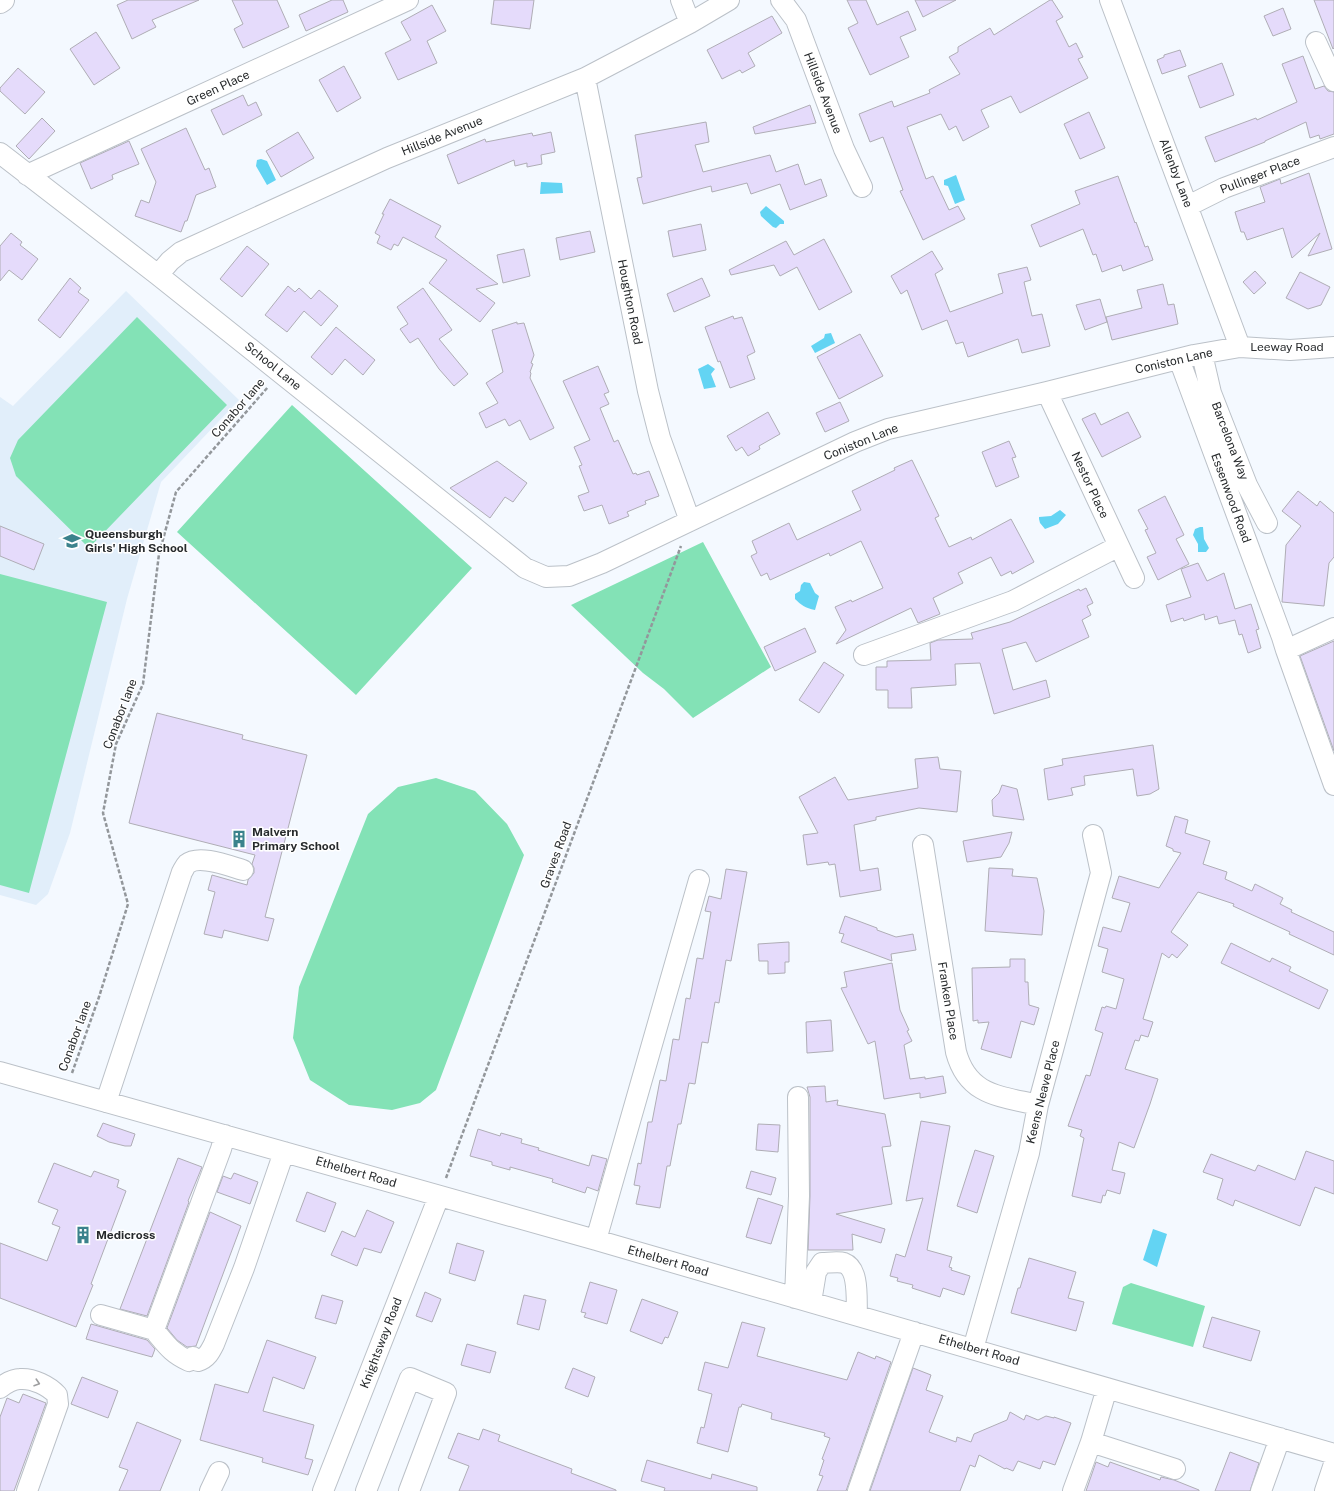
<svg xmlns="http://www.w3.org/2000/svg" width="1334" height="1491" viewBox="0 0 1334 1491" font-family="'Public Sans',sans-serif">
  <rect width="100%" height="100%" fill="#f4f9ff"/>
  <path fill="#e1eefa" d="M126 291 239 400 161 482 127 599 70 833 48 894 36 905 0 895V397L13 406Z"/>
  <path fill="#83e2b6" d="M137 317 227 405 89 548 16 476 10 458 18 440Z
    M292 405 472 568 356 695 177 532Z
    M703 542 771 667 693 718 664 689 643 673 571 605Z
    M0 574 107 602 29 893 0 885Z
    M436 778 475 791 507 824 524 855 436 1090 420 1103 392 1110 349 1105 310 1080 293 1038 299 987 368 814 398 787Z
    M1131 1283 1205 1306 1193 1347 1112 1324 1123 1287Z"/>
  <path fill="#63d4f3" d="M261 159 267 161 276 180 267 185 256 166 257 160Z
    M956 175 965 200 955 204 948 186 944 185V180Z
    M541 182 562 183 563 193 540 194Z
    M766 206 784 221V224H780L776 228 773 227 761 216 760 212Z
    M831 333 835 343 815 353 811 346 824 338 825 334Z
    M708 364 715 369 711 374 716 387 704 389 698 369Z
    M1060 510 1066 515 1058 524 1045 529 1040 523 1039 519V517L1051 516Z
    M1200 527H1203L1204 539 1209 548 1206 552H1198V544L1193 535 1195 529Z
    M804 582 810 583 815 593 819 596 815 610C805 608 801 605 795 599V594L800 591 801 585Z
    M1153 1229 1167 1234 1157 1267 1143 1260Z"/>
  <path fill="#e5dbfb" stroke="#afadb5" d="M128 0H199L152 20 156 27 132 39 117 5Z
    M232 0H277L289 27 243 48 234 29 243 24Z
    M332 0H343L348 12 306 31 299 15Z
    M494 0H534L530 29 491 24Z
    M847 0H866L877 25 908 11 916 30 900 37 909 57 870 75 848 28 858 23Z
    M915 0H956L923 17Z
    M1050 0H1052L1063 17 1056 21 1069 47 1076 43 1083 57 1078 59 1088 78 1020 113 1011 96 981 110 989 127 963 141 956 126 949 130 941 114 907 127 926 179 933 176 949 210 958 206 965 219 923 240 900 191 903 190 883 137 870 142 859 114 892 101 894 107 930 93 929 90 960 74 949 57 958 52V47L990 28 994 35Z
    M1314 0H1334V48L1333 49Z
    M432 5 446 31 427 41 437 63 398 80 385 53 411 40 401 22Z
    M1283 8 1291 29 1273 36 1264 16Z
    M772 16 782 33 748 53 755 66 742 73 740 70 722 79 707 50Z
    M96 32 120 68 94 85 70 49Z
    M1180 50 1186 66 1162 74 1157 60 1164 57V55Z
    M1303 56 1315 89 1324 86 1328 91 1334 92V134L1320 139 1319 135 1310 138 1306 122 1265 141V142L1215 162 1205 137 1256 118 1257 120 1297 102 1282 64Z
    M1222 63 1234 95 1200 108 1188 76Z
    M344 66 361 98 337 112 319 80Z
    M18 68 45 92 25 114 0 91V88Z
    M243 95 248 106 256 102 262 115 223 135 211 110Z
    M810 105 816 123 755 134 753 127Z
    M1089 112 1105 148 1080 159 1064 124Z
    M42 118 55 131 29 159 16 146Z
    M706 122 709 142 695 145 703 172 770 155 776 172 798 164 805 185 821 179 827 196 790 210 780 184 751 194 747 183 712 192 711 186 643 204 637 178 642 177 635 135Z
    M186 128 205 170 209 168 216 187 196 195 187 221H185L181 232 135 216 141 200 149 203 156 182 141 149Z
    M298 132 314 158 281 177 266 151Z
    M551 132 555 152 541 155 542 164 527 167V163L515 166 514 160 458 184 447 155 485 139 486 142 532 133 533 136Z
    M129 141 139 164 112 175 113 179 91 189 80 163Z
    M1309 173 1332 249 1308 256 1320 233 1292 258 1283 228 1247 240 1244 232H1241L1235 212 1265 202 1260 187 1280 179 1281 184Z
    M1118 176 1135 223 1136 222 1145 247 1148 246 1153 260 1123 271 1121 265 1102 272 1096 254 1093 255 1083 229 1040 247 1031 225 1080 204 1075 191Z
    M390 199 441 226 435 237 498 284 476 289 495 303 480 322 429 283 447 260 403 237 398 246 394 244 391 250 377 243 380 236 375 233 384 214H382Z
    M701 224 706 250 673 257 668 231Z
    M590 231 595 252 560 260 556 238Z
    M11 233 22 242 20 245 38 259 22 280 9 270 0 281V246Z
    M824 239 852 292 819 310 797 267 780 276 774 265 731 275 729 270 786 241 794 255Z
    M247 246 269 264 242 297 220 279Z
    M524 249 530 276 503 283 497 255Z
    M932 251 943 269 935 274 950 312 1003 293 998 274 1027 267 1031 280 1024 282 1032 316 1042 314 1050 346 1022 353 1018 339 968 357 963 342 956 344 947 320 922 330 907 290 901 294 891 276Z
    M1255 271 1266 283 1254 294 1243 282Z
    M1300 272 1330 287 1321 305 1308 309 1286 298Z
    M70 278 81 288 78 292 89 300 60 338 38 320Z
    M702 278 710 296 674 312 667 294Z
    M1163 284 1168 305 1174 304 1178 324 1112 340 1106 317 1142 308 1137 290Z
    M288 286 295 292 299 288 311 299 319 290 338 306 321 326 304 311 287 332 265 315Z
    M423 288 452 330 439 339 468 374 454 386 439 369 418 338 410 343 400 329 408 324 397 307Z
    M1100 299 1107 322 1085 330 1076 305Z
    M733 316 734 319 742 317 755 352 747 356 755 379 730 388 720 361 718 362 705 327Z
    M517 322V324L524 323 534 355 531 363 533 364 530 372 531 373 530 378 554 428 530 440 520 420 509 426 505 419 486 428 479 413 498 403 486 383 503 372 492 330Z
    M336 327 375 360 363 375 345 359 332 375 311 357Z
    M860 334 883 376 839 399 817 357Z
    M598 366 609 392 604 394 609 404 600 408 614 442 618 440 633 474 636 473 637 475 649 471 659 496 645 501 646 504 627 512 629 516 609 524 602 505 584 511 578 496 589 492 579 466 582 465 574 447 590 440 563 381Z
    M840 402 849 421 825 432 816 413Z
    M768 412 780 434 759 446 760 449 748 456 742 447 736 451 727 436Z
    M1128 412 1141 437 1102 457 1082 419 1095 413 1101 425Z
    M1009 441 1016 457 1012 458 1019 477 996 487 982 452Z
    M912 460 939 516 935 518 949 547 971 537 972 540 1011 519 1034 562 1012 574 1011 571 1001 576 991 557 958 573 963 583 933 598 940 614 918 623 911 608 836 644 846 630 835 607 851 600 852 602 883 588 861 541 830 556 829 553 770 580 767 573 761 576 751 556 757 553 752 541 789 523 797 540 861 510 852 491 895 470 894 468Z
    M497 461 527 483 513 502 505 497 490 518 450 488Z
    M1298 491 1317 506 1320 501 1334 513V557L1329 563 1324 606 1282 602 1286 545 1301 526 1282 511Z
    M1165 496 1184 535 1176 539 1189 564 1158 580 1147 557 1156 553 1145 530 1148 529 1138 510Z
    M0 526 44 544 34 570 0 556Z
    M1198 563 1207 581 1224 573 1235 609 1251 604 1259 629 1256 630 1261 648 1248 653 1242 634 1239 635 1235 620 1219 624 1217 616 1205 620 1204 614 1184 621 1183 618 1171 622 1166 605 1191 597 1181 569Z
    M1086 588 1093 603 1087 606 1091 615 1082 620 1089 637 1036 662 1026 642 1002 649 1013 690 1046 680 1050 697 994 714 980 663 955 664 956 685 911 688 912 708H888V690H876V667H887V661L931 660 930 643 938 640 973 639 971 633 1010 622 1079 589 1080 591Z
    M805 628 816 652 775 671 764 647Z
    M1334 641V751L1300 656Z
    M824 662 844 675 819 713 799 700Z
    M157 713 243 735 242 739 307 755 265 917 274 919 268 941 224 930 222 938 204 934 215 892 208 890 212 875 247 885 248 880 254 873V868L252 864 255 855 129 823Z
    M1153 745 1159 789 1150 794 1137 796 1133 769 1084 776 1085 785 1071 788 1073 795 1048 800 1044 769 1063 765 1062 759Z
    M938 757 940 769 961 771 957 812 919 808 876 817V820L854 825 860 871 878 868 881 890 840 897 835 864 829 865 828 862 807 865 803 835 818 833 799 797 835 777 848 800 918 788 915 759Z
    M1002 785 1017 789 1024 820 993 816 992 800 999 793Z
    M1175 816 1188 820 1185 833 1210 841 1203 864 1227 872 1225 879 1252 891 1255 884 1283 898 1280 904 1292 910 1291 912 1334 932V955L1289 934 1290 932 1233 906 1234 904 1198 892 1171 932 1188 945 1177 958 1172 954 1169 958 1162 953 1143 1019 1153 1022 1148 1037 1141 1035 1139 1041 1135 1040 1125 1069 1158 1079 1150 1104 1134 1148 1119 1142 1112 1170 1125 1173 1120 1194 1107 1190 1105 1196 1103 1195 1101 1203 1072 1196 1084 1138 1080 1136 1082 1130 1068 1126 1086 1075 1090 1076 1103 1033 1095 1030 1102 1007 1105 1008 1106 1006 1116 1009 1124 979 1102 972 1108 949 1098 946 1103 927 1121 932 1130 903 1112 898 1119 876 1159 888 1181 853 1173 851V849L1166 846Z
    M1012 832 1009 843 1001 857 967 862 963 841Z
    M989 868 1013 869 1012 876 1037 878 1044 911 1042 935 985 931Z
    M726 869 747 872 731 961 726 960 719 1003 715 1002 708 1043 702 1042 695 1084 689 1083 681 1124H678L670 1166H667L660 1208 636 1204 640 1186 634 1185 638 1163 641 1164 648 1122H652L660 1080 666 1081 673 1039 679 1040 686 998 690 999 697 958 703 959 711 912 705 911 709 896 721 899Z
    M845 916 877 928V930L896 937 913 934 916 950 891 954 892 961 841 942 844 934 839 933Z
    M789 942V962H785V973L768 974V961H759L758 944Z
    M1231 943 1270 962 1272 958 1291 967 1289 971 1328 990 1319 1009 1221 963Z
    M1010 959H1025V982H1028L1029 1005 1039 1008 1034 1025 1021 1021 1011 1058 981 1049 989 1022 978 1023V1020L973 1021 972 968 1010 967Z
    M892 963 900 1010 909 1030 907 1031 912 1041 904 1045 910 1079 925 1077V1079L943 1076 946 1093 920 1098V1093L884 1099 875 1041 868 1044 841 988 847 987 844 972Z
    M831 1020 833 1051 807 1053 806 1022Z
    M825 1086 826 1102 838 1100 837 1105 885 1114 891 1146 882 1147 892 1204 836 1214 885 1229 881 1243 852 1234 853 1250H808L810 1196V1097L807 1087Z
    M921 1121 950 1126 927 1250 952 1257 949 1267 952 1268 951 1270 970 1276 964 1295 943 1288 940 1297 912 1288 913 1285 897 1281 898 1278 890 1276 896 1254 905 1257 923 1198 906 1201Z
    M103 1123 135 1134 131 1146H125L109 1142 97 1136Z
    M758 1124 780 1125 778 1152 756 1150Z
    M478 1129 500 1136 501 1133 522 1139 521 1143 539 1148 538 1150 589 1166 592 1155 607 1159 598 1191 587 1187 585 1193 552 1182 553 1179 510 1167V1170L492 1165V1162L470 1156Z
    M975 1150 994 1156 977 1213 957 1206Z
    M1306 1151 1334 1161V1194L1315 1187 1300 1226 1235 1200 1233 1206 1217 1199 1223 1179 1203 1172 1211 1154 1255 1171 1258 1165 1295 1180Z
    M178 1158 202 1167 188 1201 189 1202 147 1316 120 1309Z
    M54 1163 91 1177 94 1171 119 1180 117 1187 126 1191 91 1284 93 1285 76 1327 0 1298V1243L47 1261 60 1227 52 1224 58 1210 38 1202Z
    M751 1171 776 1178 771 1195 746 1188Z
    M234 1173 258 1182 250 1204 217 1192 223 1176 231 1179Z
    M307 1192 336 1203 325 1232 296 1221Z
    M758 1198 783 1206 771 1244 746 1237Z
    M367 1210 394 1222 381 1253 364 1248 357 1266 331 1255 342 1231 355 1237Z
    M210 1212 241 1226 196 1346 187 1347 177 1340 167 1328Z
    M457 1243 484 1251 475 1281 449 1273Z
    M1029 1258 1076 1272 1068 1298 1084 1302 1076 1331 1011 1313 1018 1288H1020Z
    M590 1282 617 1290 607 1324 584 1317 586 1313 581 1312Z
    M425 1292 441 1299 432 1322 416 1316Z
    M322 1295 343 1301 336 1324 315 1318Z
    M524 1295 546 1300 539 1330 517 1324Z
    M642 1299 678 1312 668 1338 665 1337 662 1344 630 1331Z
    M1212 1317 1260 1331 1251 1361 1203 1347Z
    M742 1322 765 1328 757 1356 847 1380 858 1352 875 1359 876 1356 891 1362 846 1491H817L823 1476 819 1475 824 1460 822 1459 830 1438 824 1436 825 1433 771 1419 772 1413 742 1404 741 1407H739L728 1452 697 1443 701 1427 704 1428 712 1394 698 1390 705 1362 728 1368Z
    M91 1324 147 1340 155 1349 152 1357 86 1339Z
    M267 1340 316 1357 304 1389 273 1377 263 1411 314 1425 305 1458 313 1460 308 1475 262 1462 263 1458 200 1440 215 1384 248 1393Z
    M467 1344 496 1352 490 1373 461 1365Z
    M573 1368 595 1377 588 1397 565 1388Z
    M913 1368 931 1375 926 1390 943 1396 929 1432 956 1442 957 1437 971 1442 974 1434 1007 1420 1010 1412 1024 1420 1026 1415 1038 1420 1046 1416 1054 1418V1417L1071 1423 1055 1465 1043 1461 1040 1469 1018 1461 1013 1471 1006 1468 1005 1469 979 1455 975 1467 970 1465 960 1491H870Z
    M82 1377 118 1391 108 1418 71 1404Z
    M23 1394 46 1403 14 1491H0V1417L7 1398 19 1403Z
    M137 1422 181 1440 160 1491H119L128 1470 119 1467Z
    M483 1429 500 1435 498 1441 572 1469 571 1473 616 1490V1491H459L469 1466 448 1458 458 1433 479 1440Z
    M1230 1452 1259 1463 1250 1491H1215Z
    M647 1460 711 1479 712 1474 757 1487V1491H664L665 1488 641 1481Z
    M1096 1462 1108 1467 1110 1462 1160 1480 1161 1477 1174 1480 1199 1490V1491H1086Z"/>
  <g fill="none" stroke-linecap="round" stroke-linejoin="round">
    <g stroke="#bbc1c8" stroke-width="22">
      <path id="minor" d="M681 0 690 23
        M781 0 796 20 844 149 862 187
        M1110 0 1240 347
        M1316 42 1334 81
        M585 78 648 391 660 438 690 521
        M0 153 158 275 525 568 546 577 569 576 602 563 855 442 888 429 1047 392 1194 355 1240 347 1290 350 1334 347
        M27 175 408 0
        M1188 206 1224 188 1334 147
        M158 275 170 261 181 252 387 158 585 78 690 23 729 0
        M1202 354 1211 393 1247 485 1267 523
        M1179 359 1282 637 1286 650 1334 785
        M1047 392 1134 578
        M1286 650 1334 628
        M864 655 1013 601 1119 546
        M923 845 956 1052C968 1096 1000 1096 1038 1105
        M0 1072 596 1240 1334 1454
        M106 1102 182 872C184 869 185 866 187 864 199 854 229 866 243 870
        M596 1240 699 880
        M795 1298 799 1196 798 1097
        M811 1302 816 1272 822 1263C828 1263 838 1261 844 1263 860 1269 856 1301 857 1315
        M101 1315 154 1330 221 1149 225 1135
        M154 1330C166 1344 171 1353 189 1361L193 1357 198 1361C207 1358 210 1352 214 1344L244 1268 284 1152
        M973 1349 1029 1153 1038 1105 1101 873 1093 835
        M0 1388C5 1384 13 1379 20 1379 33 1378 49 1386 57 1395L58 1404 27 1491
        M1091 1442 1175 1469
        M210 1491 219 1472
        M323 1491 439 1196
        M366 1491 410 1378 446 1393 409 1491
        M858 1491 914 1332
        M1073 1491 1091 1442 1107 1388
        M1261 1491 1280 1438
        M1325 1491 1334 1464"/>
    </g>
    <g stroke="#bbc1c8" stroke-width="24">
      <path id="major" d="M0 2 3 0"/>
    </g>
    <path stroke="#93979b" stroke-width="2.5" stroke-dasharray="4 2" stroke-linecap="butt" d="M72 1073 99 997 128 904 103 813 116 744 143 684 159 554 176 492 268 387
      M446 1178 681 546"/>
    <use href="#minor" stroke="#fff" stroke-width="20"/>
    <use href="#major" stroke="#fff" stroke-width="22"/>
  </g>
  <defs><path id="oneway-chevron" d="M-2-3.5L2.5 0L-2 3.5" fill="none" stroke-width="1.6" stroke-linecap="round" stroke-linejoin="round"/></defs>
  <use stroke="#9e9fa0" href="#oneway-chevron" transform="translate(37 1383) rotate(18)"/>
  <defs>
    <g id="school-bare" transform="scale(1.38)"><path d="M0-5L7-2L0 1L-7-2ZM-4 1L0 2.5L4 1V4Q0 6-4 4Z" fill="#3b828c" stroke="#fff" stroke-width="2.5" paint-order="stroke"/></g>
    <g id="building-bare" transform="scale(1.38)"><path d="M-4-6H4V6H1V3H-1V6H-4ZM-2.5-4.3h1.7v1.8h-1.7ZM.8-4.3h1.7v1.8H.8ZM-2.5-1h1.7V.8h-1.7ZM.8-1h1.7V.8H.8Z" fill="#3b828c" stroke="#fff" stroke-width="2.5" paint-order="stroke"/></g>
  </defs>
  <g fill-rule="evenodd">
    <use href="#school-bare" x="72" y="541"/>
    <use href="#building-bare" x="239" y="839"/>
    <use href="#building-bare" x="83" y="1235"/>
  </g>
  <g text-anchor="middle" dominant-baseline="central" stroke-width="3" stroke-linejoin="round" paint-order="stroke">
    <g font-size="12" fill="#272a2c" stroke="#fff">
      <text transform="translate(218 88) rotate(-25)">Green Place</text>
      <text transform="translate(823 93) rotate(69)">Hillside Avenue</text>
      <text transform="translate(442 136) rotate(-22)">Hillside Avenue</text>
      <text transform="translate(1176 173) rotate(69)">Allenby Lane</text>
      <text transform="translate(1260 175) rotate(-21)">Pullinger Place</text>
      <text transform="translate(630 302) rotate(79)">Houghton Road</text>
      <text x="1287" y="347">Leeway Road</text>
      <text transform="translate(1174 361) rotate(-13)">Coniston Lane</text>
      <text transform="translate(273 366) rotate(39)">School Lane</text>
      <text transform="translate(238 408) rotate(-49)">Conabor lane</text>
      <text transform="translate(1230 441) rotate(69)">Barcelona Way</text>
      <text transform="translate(861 442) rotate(-22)">Coniston Lane</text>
      <text transform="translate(1090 485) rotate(65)">Nestor Place</text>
      <text transform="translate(1231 498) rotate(70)">Essenwood Road</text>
      <text transform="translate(120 714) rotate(-69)">Conabor lane</text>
      <text transform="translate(556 855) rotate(-70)">Graves Road</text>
      <text transform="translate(948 1001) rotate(81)">Franken Place</text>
      <text transform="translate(75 1036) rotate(-70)">Conabor lane</text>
      <text transform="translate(1043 1092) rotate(-76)">Keens Neave Place</text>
      <text transform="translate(356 1172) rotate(16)">Ethelbert Road</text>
      <text transform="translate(668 1261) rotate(16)">Ethelbert Road</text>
      <text transform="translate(381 1343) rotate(-69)">Knightsway Road</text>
      <text transform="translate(979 1350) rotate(16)">Ethelbert Road</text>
    </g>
    <g font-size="12" font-weight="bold" fill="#272a2c" stroke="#fff" text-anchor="start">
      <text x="85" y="534">Queensburgh<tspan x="85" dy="14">Girls' High School</tspan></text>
      <text x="252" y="832">Malvern<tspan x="252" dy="14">Primary School</tspan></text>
      <text x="96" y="1235">Medicross</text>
    </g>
  </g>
</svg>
